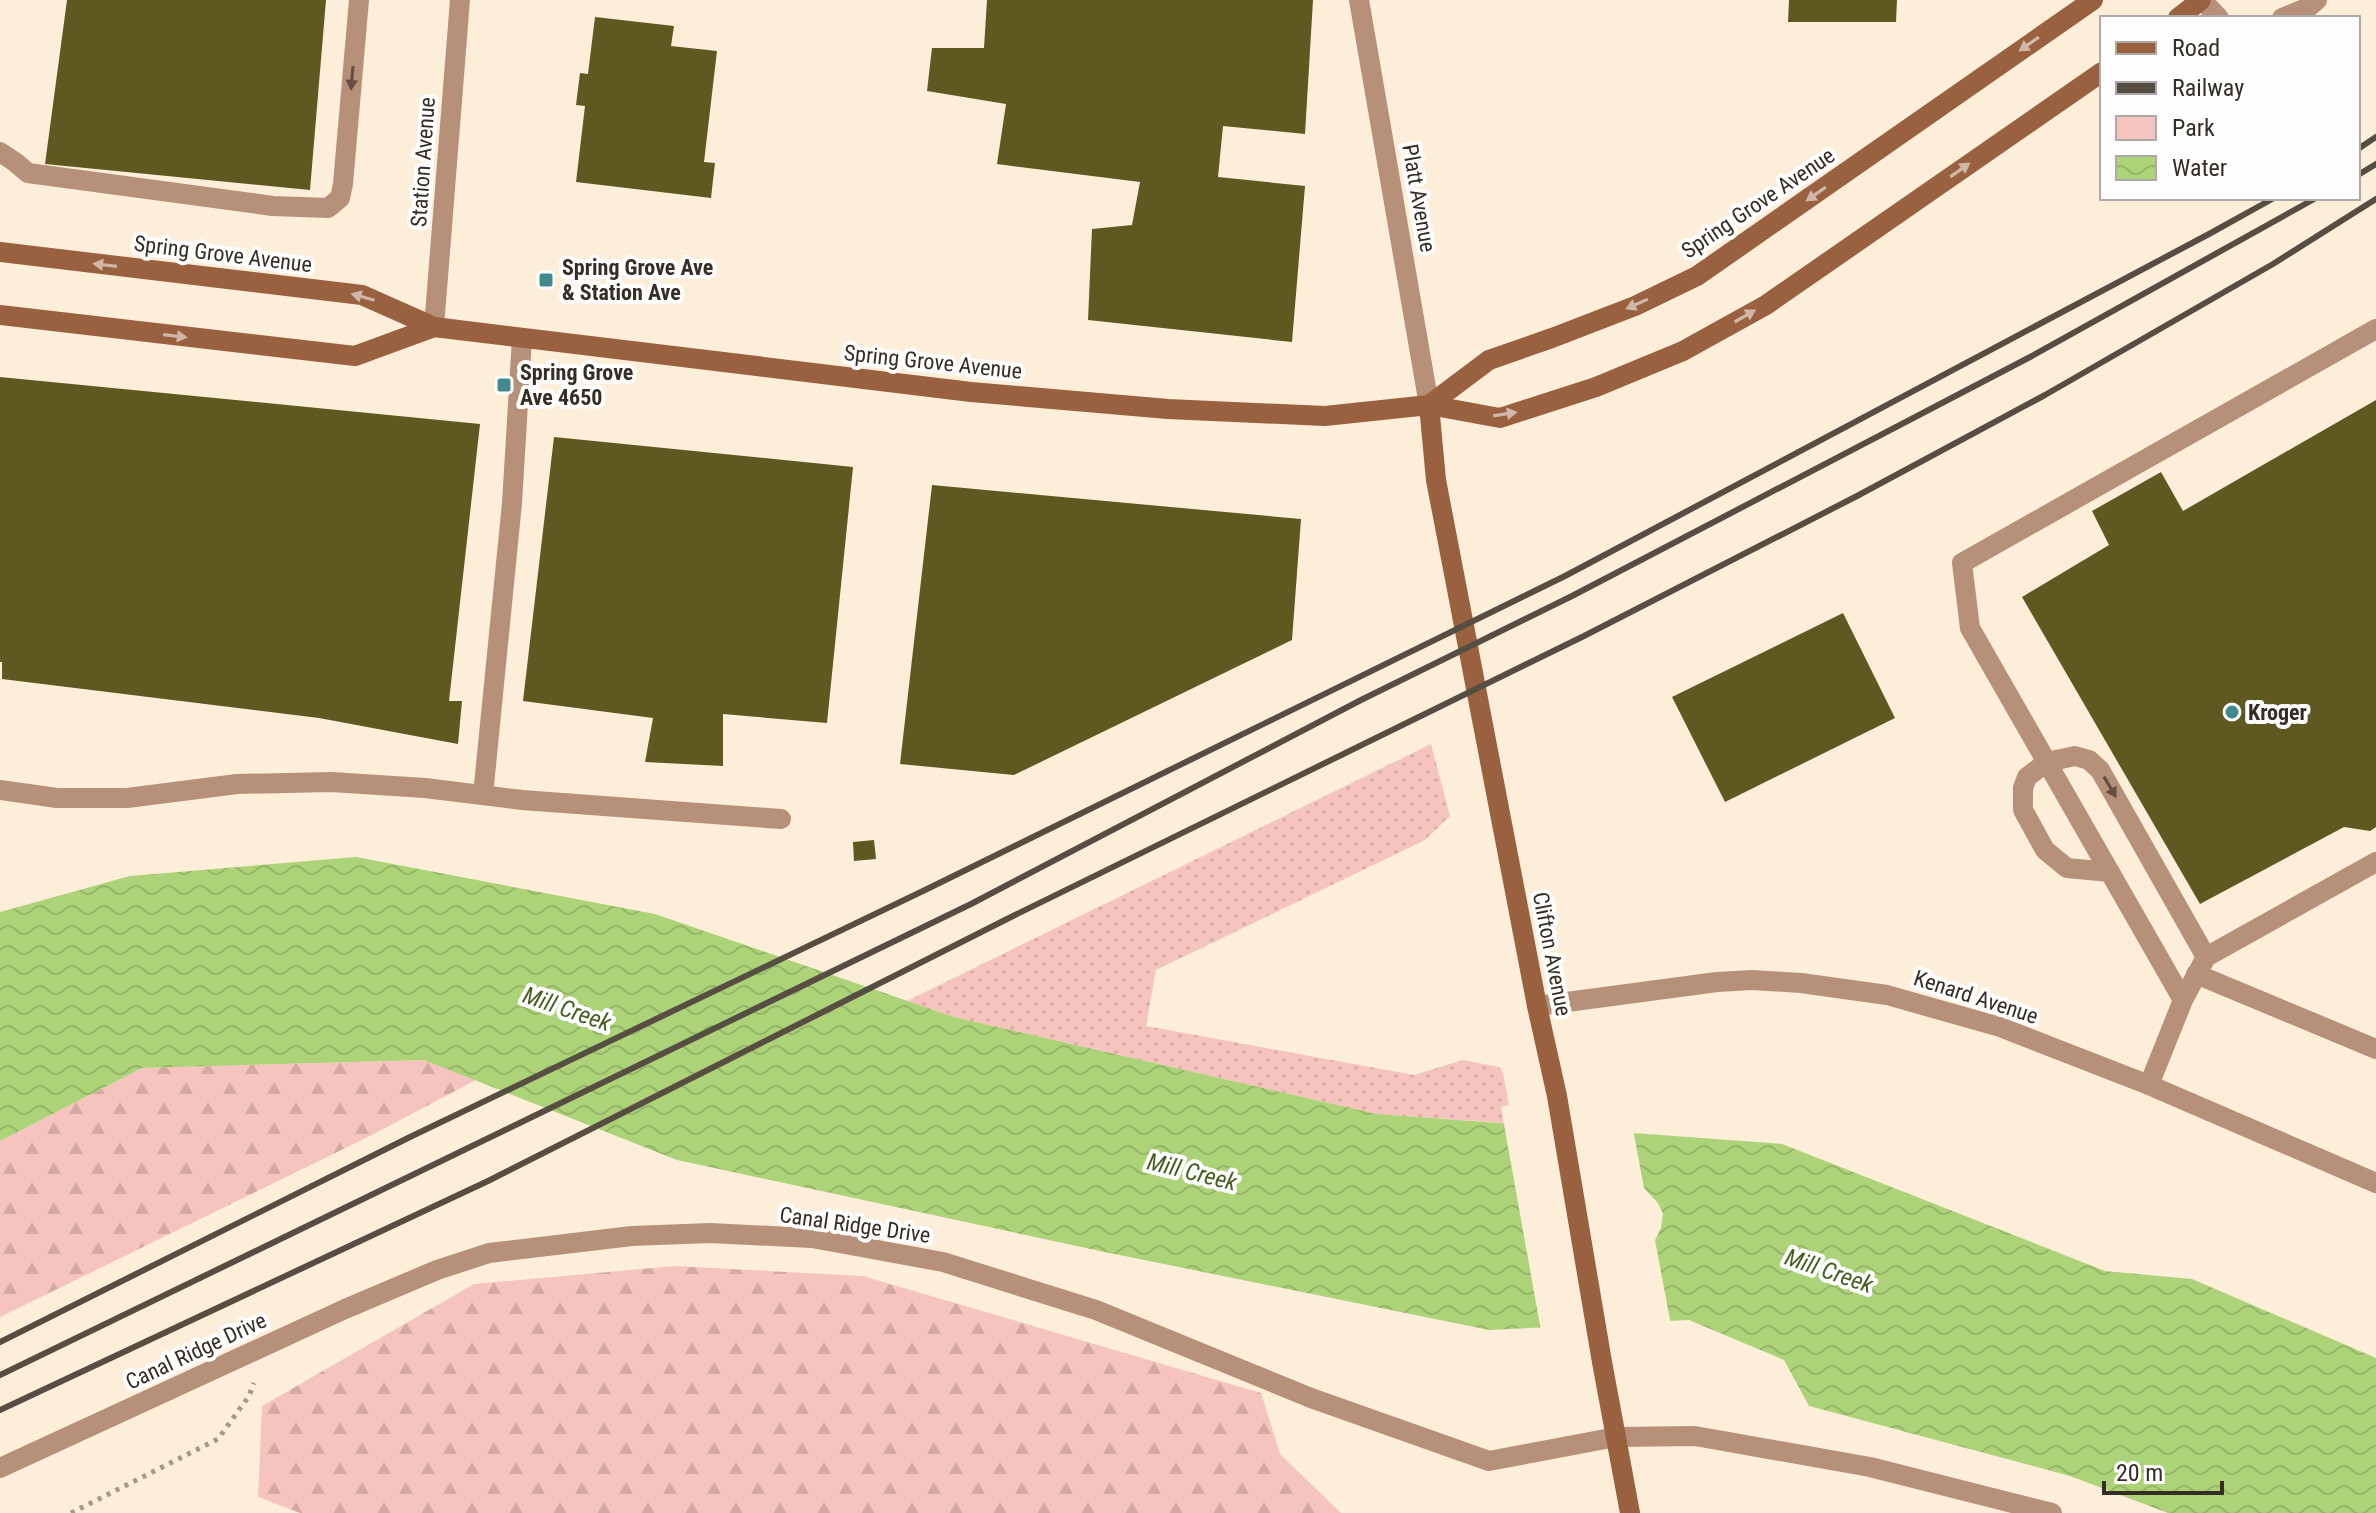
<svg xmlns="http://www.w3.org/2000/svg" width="2376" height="1513" viewBox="0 0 2376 1513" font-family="'Roboto Condensed',sans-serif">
  <defs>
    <pattern id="green-dots" width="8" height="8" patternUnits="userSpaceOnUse" patternTransform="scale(2)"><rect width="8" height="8" fill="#f6c4bf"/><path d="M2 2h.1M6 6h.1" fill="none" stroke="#d4a9a4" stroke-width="1.8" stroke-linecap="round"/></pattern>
    <pattern id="forest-firs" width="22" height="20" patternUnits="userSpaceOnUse" patternTransform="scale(2)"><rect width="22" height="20" fill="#f6c4bf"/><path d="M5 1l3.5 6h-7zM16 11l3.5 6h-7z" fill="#d4a9a4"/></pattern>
    <pattern id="water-waves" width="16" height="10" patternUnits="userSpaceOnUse" patternTransform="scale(2)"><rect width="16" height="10" fill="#acd377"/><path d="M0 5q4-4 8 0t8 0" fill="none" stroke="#95b567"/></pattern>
  </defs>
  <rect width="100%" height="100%" fill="#fdeeda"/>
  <path fill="url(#green-dots)" d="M1431 744 1450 816 1425 840 1156 970 1146 1026 1414 1075 1463 1060 1499 1067 1503 1073 1509 1105 1501 1107 1504 1123 1377 1114 954 1017 907 1001Z"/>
  <path fill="url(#forest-firs)" d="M424 1060 476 1080 370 1136 0 1317V1141L142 1068Z
    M675 1266 863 1276 1261 1393 1280 1454 1341 1513H300L258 1497 262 1406 474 1284Z"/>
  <path fill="url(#water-waves)" d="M356 857 655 914 954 1017 1377 1114 1782 1144 2105 1271 2192 1279 2376 1358V1513H2168L2070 1476 1809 1406 1784 1360 1689 1320 1489 1330 1100 1251 677 1160 424 1060 142 1068 0 1141V912L130 876Z"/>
  <path fill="#fdeeda" d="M1503 1119 1633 1129 1644 1188 1658 1203 1663 1214 1661 1228 1655 1240 1671 1325 1541 1331Z"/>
  <path fill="#5f5820" d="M67 0H326L310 190 45 164Z
    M987 0H1313L1305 134 1223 126 1218 177 1305 186 1292 342 1088 320 1092 229 1132 225 1140 182 997 164 1006 104 927 91 932 48H984Z
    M1789 0H1897L1896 22H1788Z
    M595 17 674 26 671 46 717 51 704 162 715 163 711 198 576 182 585 106 576 105 580 73 588 74Z
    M0 377 480 424 449 701H462L458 744 319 718 2 679V662H0Z
    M2376 400V827L2370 831 2344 827 2200 904 2022 597 2109 545 2092 511 2161 472 2183 511Z
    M554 437 853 467 827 723 723 714V766L645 762 653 718 523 701Z
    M932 485 1301 519 1292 640 1014 775 900 764Z
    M1843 613 1895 718 1725 802 1672 697Z
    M874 840 876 859 854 861 853 842Z"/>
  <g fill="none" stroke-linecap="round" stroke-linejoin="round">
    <path stroke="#a4998a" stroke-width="5" stroke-dasharray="4 6" stroke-linecap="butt" d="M71 1513 218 1439 249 1396 254 1383"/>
    <path stroke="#b7907a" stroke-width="20" d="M2202 0 2219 18
      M2282 18 2309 7 2317 0
      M0 152 15 162 28 173 273 206 328 208 340 198 343 184 359 0
      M0 790 57 798H127L237 784 331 782 425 788 522 800 781 819
      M483 795 512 503 522 338
      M2110 872 2067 868 2045 850 2023 810V788L2027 777 2047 762 2075 756 2089 760 2100 770 2206 957
      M2196 974 2376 1049
      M2183 1000 2206 957 2376 862
      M2149 1085 2183 1000 1970 628 1962 563 2376 329
      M0 1468 345 1309 437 1270 489 1253 632 1236 710 1233 812 1238 943 1262 1096 1310 1311 1398 1489 1461 1616 1437 1695 1436 1870 1467 2052 1513"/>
    <path stroke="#b7907a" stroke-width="20" d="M1359 0 1429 405
      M434 327 460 0
      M1537 1006 1717 982 1752 980 1801 983 1887 995 2000 1027 2149 1085 2376 1183"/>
    <path stroke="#996140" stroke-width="20" d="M2178 18 2201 0
      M0 252 362 295 434 327 971 392 1168 409 1325 416 1429 405 1500 418 1596 387 1683 351 1766 305 2102 72
      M0 315 355 356 434 327
      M1429 405 1436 480 1537 1006 1557 1096 1602 1362 1630 1513
      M1429 405 1489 360 1552 338 1635 306 1697 276 2093 0"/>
    <path stroke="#564e43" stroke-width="6" d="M2358 149 2376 137
      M2358 175 2376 164
      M0 1342 410 1137 923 891 1565 576 2209 234 2274 198
      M0 1375 971 904 1361 700 1572 596 2032 356 2316 198
      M0 1410 488 1181 1013 916 1584 636 1857 496 2045 395 2273 264 2376 199"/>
  </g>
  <defs><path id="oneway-solid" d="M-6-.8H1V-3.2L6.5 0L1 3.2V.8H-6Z" transform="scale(2)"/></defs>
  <g fill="#d0b7a8">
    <use href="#oneway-solid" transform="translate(2029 44) rotate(145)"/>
    <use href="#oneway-solid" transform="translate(1960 170) rotate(-35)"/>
    <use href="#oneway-solid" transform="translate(1816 194) rotate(145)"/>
    <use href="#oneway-solid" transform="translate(105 265) rotate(-173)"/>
    <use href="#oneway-solid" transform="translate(363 297) rotate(-164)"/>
    <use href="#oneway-solid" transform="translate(1637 304) rotate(156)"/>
    <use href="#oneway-solid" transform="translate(1745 316) rotate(-30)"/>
    <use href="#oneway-solid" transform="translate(175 336) rotate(7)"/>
    <use href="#oneway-solid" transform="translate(1505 414) rotate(-9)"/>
  </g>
  <g fill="#625042">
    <use href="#oneway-solid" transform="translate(352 78) rotate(95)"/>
    <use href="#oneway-solid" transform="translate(2110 787) rotate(60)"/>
  </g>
  <g fill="#41888f" stroke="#fdfdfd" stroke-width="3">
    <rect x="538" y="272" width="16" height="16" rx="4"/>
    <rect x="496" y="377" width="16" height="16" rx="4"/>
    <circle cx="2232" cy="712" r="8"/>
  </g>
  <g text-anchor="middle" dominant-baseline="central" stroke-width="8" stroke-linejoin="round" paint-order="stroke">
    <g font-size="22" fill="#342e24" stroke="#fdfdfd">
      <text transform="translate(423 162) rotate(-86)">Station Avenue</text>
      <text transform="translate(1419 198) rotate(80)">Platt Avenue</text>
      <text transform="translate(1758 203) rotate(-34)">Spring Grove Avenue</text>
      <text transform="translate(223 254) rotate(7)">Spring Grove Avenue</text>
      <text transform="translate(933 362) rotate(6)">Spring Grove Avenue</text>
      <text transform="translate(1552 954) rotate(79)">Clifton Avenue</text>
      <text transform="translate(1976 997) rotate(18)">Kenard Avenue</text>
      <text transform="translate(855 1225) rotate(8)">Canal Ridge Drive</text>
      <text transform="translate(196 1351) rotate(-25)">Canal Ridge Drive</text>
    </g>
    <g font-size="22" font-weight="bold" fill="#342e24" stroke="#fdfdfd" text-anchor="start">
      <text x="562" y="267">Spring Grove Ave<tspan x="562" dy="25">&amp; Station Ave</tspan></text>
      <text x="520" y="372">Spring Grove<tspan x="520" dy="25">Ave 4650</tspan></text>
      <text x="2248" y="712">Kroger</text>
    </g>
    <g font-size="24" font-style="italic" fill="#465f20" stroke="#fdfdfd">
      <text transform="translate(567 1009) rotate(19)">Mill Creek</text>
      <text transform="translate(1192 1172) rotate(14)">Mill Creek</text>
      <text transform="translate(1829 1271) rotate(19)">Mill Creek</text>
    </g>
  </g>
  <rect x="2100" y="16" width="260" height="184" fill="#fdfdfd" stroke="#adaaa6" stroke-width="2"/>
  <rect x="2116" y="42" width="40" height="12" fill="#996140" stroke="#adaaa6" stroke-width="2"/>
  <text x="2172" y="56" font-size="24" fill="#342e24">Road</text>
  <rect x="2116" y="82" width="40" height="12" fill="#564e43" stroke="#adaaa6" stroke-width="2"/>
  <text x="2172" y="96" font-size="24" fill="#342e24">Railway</text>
  <rect x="2116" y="116" width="40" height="24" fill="#f6c4bf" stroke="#adaaa6" stroke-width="2"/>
  <text x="2172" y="136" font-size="24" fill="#342e24">Park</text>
  <rect x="2116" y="156" width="40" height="24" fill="url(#water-waves)" stroke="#adaaa6" stroke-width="2"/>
  <text x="2172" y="176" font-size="24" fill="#342e24">Water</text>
  <path d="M2104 1481v12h118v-12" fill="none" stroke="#342e24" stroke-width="4"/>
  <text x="2116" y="1481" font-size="24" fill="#342e24" stroke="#fdfdfd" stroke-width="6" paint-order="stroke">20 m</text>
</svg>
